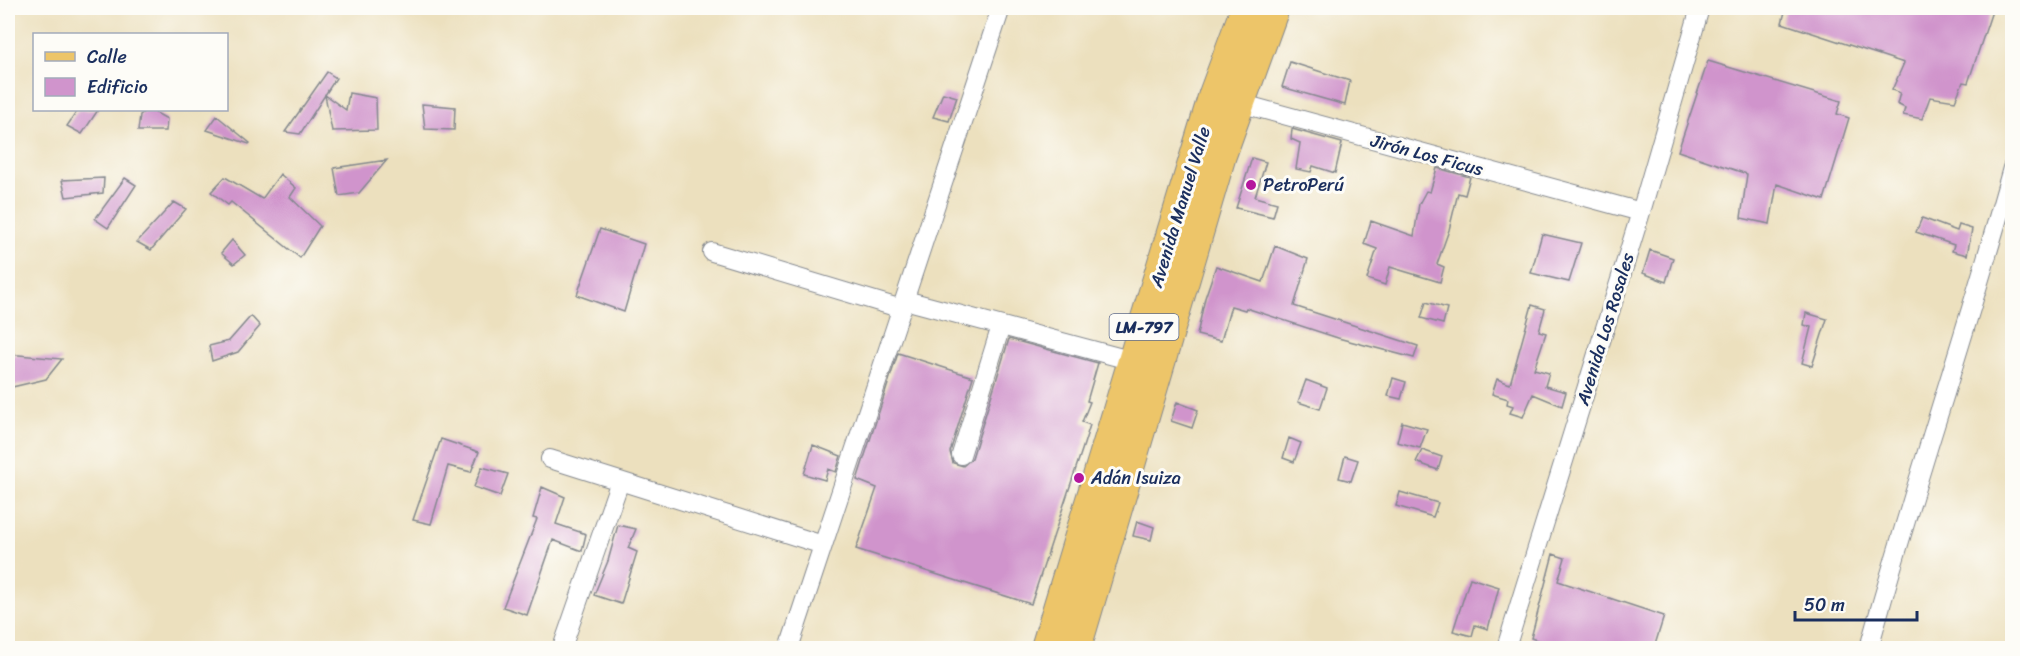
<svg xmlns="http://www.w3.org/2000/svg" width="2020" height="656" viewBox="0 0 2020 656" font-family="Sriracha,sans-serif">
  <rect width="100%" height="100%" fill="#fdfcf7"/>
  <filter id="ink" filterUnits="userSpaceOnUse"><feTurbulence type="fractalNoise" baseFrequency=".0167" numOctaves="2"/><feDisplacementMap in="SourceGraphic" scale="12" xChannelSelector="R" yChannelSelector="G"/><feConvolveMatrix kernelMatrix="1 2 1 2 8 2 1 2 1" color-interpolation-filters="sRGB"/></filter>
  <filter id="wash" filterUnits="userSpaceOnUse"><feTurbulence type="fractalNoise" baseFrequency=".008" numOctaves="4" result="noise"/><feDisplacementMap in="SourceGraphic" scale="24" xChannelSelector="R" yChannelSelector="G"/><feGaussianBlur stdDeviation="1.35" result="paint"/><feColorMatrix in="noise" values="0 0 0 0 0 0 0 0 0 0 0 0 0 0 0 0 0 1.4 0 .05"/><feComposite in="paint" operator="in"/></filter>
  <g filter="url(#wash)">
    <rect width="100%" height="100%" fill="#ece0be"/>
    <g id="blocks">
      <path fill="#d094cc" d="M1786 8H1993L1968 83 1963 82 1955 101 1930 97 1922 119 1903 115 1905 108 1897 104 1900 93 1892 90 1904 63 1782 23Z
        M1708 61 1841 101 1837 114 1849 118 1824 200 1777 184 1770 224 1741 218 1747 174 1678 151Z
        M1290 62 1350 81 1345 105 1282 87Z
        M327 72 336 78 300 134 285 132Z
        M349 93 376 98 377 130 332 131 325 95 346 110Z
        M943 93 957 97 949 121 933 117Z
        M422 104 455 107 454 130 425 129Z
        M78 110H98L82 134 67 126Z
        M146 110H151L167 119 166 131H138L140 115Z
        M217 116 250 143 249 144 207 130Z
        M1292 129 1342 143 1335 173 1313 166 1311 172 1296 169 1300 143 1291 139Z
        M1252 158 1266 162 1255 197 1277 203 1273 217 1236 208Z
        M387 160 359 193 339 196 334 168Z
        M1437 168 1470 177 1465 195 1458 193 1449 230 1437 264 1444 267 1440 282 1390 267 1385 285 1367 279 1377 249 1364 244 1371 221 1414 236 1419 204 1426 191 1430 192Z
        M280 174 296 188 290 197 320 226 300 258 231 202 228 205 211 192 225 177 262 199Z
        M104 178 103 193 66 197 62 180Z
        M125 178 136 185 108 228 95 219Z
        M174 202 186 209 151 250 137 242Z
        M1922 218 1957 231 1959 225 1972 229 1967 255 1952 251 1954 245 1916 232Z
        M600 229 644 244 624 312 577 295Z
        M1542 234 1581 243 1569 282 1531 273Z
        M232 240 245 255 234 264 221 253Z
        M1275 246 1308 259 1294 306 1418 346 1414 358 1338 338 1246 308 1245 310 1231 306 1221 341 1197 335 1205 298 1216 266 1263 282Z
        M1650 250 1673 258 1666 282 1643 273Z
        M1426 302 1447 308 1443 324 1421 318Z
        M1532 305 1545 309 1539 331 1546 333 1534 369 1549 373 1545 386 1566 392 1562 406 1533 394 1523 417 1510 413 1513 406 1507 404 1508 399 1492 394 1497 379 1510 384Z
        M1806 313 1827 319 1812 366 1802 363 1811 327 1804 325Z
        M251 316 260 326 238 352 212 361 209 346 229 341Z
        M1009 339 1098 363 1087 401 1090 402 1082 422 1090 425 1084 444 1031 604 856 549 877 488 857 480 898 353 973 377 950 452 953 463 963 466 972 458Z
        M8 354 62 359 46 379 8 388Z
        M1393 378 1406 382 1401 399 1388 396Z
        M1306 380 1327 388 1320 409 1298 402Z
        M1177 402 1198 410 1192 428 1171 421Z
        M1402 422 1427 429 1420 448 1397 442Z
        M1289 438 1301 443 1294 462 1283 458Z
        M441 439 479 452 471 472 448 466 431 524 413 520Z
        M813 445 841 456 836 472 828 469 825 480 804 474Z
        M1422 450 1442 457 1438 470 1416 462Z
        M1345 456 1358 460 1351 481 1339 478Z
        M482 467 508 474 500 496 474 487Z
        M542 487 565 497 556 524 586 534 582 551 553 540 527 615 503 607 537 519 533 518Z
        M1400 492 1438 503 1433 517 1396 506Z
        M1137 521 1154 527 1151 540 1133 536Z
        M618 525 636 529 628 548 637 552 621 604 594 595 608 561Z
        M1553 554 1565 558 1558 581 1664 616 1654 648H1550L1551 645 1531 638Z
        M1470 578 1499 587 1488 629 1475 625 1472 636 1453 631Z"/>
    </g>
  </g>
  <g filter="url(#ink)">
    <use href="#blocks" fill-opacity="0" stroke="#84888e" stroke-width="1.5"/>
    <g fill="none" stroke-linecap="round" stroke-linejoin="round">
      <g stroke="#84888e" stroke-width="20">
        <path id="minor" d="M1232 101 1641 212
          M712 252 902 309
          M905 300 1133 361
          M961 455 1001 326
          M550 459 823 545
          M562 648 620 481
          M789 648 1001 8
          M1506 648 1641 212 1700 8
          M1869 648C1913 487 1968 329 2012 168"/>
      </g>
      <g stroke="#84888e" stroke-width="32">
        <path id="primary" d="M1046 648 1214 94 1246 8
          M1076 648 1221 155 1274 8"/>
      </g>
      <use href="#minor" stroke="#fff" stroke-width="18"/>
      <use href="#primary" stroke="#edc569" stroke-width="30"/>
    </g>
  </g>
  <g fill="#b5179e" stroke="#fdfcf7" stroke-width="2">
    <circle cx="1251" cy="185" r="6"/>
    <circle cx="1079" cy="478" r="6"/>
  </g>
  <g text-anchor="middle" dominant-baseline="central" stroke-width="6" stroke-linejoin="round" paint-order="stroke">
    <rect fill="#fdfcf7" stroke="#5f6c8c" stroke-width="1.5" x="1109.5" y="314" width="69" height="26" rx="4.5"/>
    <g font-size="16" font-weight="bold" fill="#1b2f5e">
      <text x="1144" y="327">LM-797</text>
    </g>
    <g font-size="18" fill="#1b2f5e" stroke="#fdfcf7">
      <text transform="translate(1427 155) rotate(15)">Jirón Los Ficus</text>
      <text transform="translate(1180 207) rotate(-73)">Avenida Manuel Valle</text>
      <text transform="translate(1605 329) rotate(-73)">Avenida Los Rosales</text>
    </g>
    <g font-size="18" fill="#1b2f5e" stroke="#fdfcf7" text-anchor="start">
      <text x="1263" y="185">PetroPerú</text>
      <text x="1091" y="478">Adán Isuiza</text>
    </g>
  </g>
  <rect width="2020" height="656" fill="none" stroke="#fdfcf7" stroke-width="30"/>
  <rect x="33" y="33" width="195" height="78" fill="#fdfcf7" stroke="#a3aaba" stroke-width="1.5"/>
  <rect x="45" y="52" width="30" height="9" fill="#edc569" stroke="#a3aaba" stroke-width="1.5"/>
  <text x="87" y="63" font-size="18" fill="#1b2f5e">Calle</text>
  <rect x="45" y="78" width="30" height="18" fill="#d094cc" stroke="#a3aaba" stroke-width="1.5"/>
  <text x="87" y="93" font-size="18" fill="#1b2f5e">Edificio</text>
  <path d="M1795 611v9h122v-9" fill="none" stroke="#1b2f5e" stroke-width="3"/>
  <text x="1804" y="611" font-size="18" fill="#1b2f5e" stroke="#fdfcf7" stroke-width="4.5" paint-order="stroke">50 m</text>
</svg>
